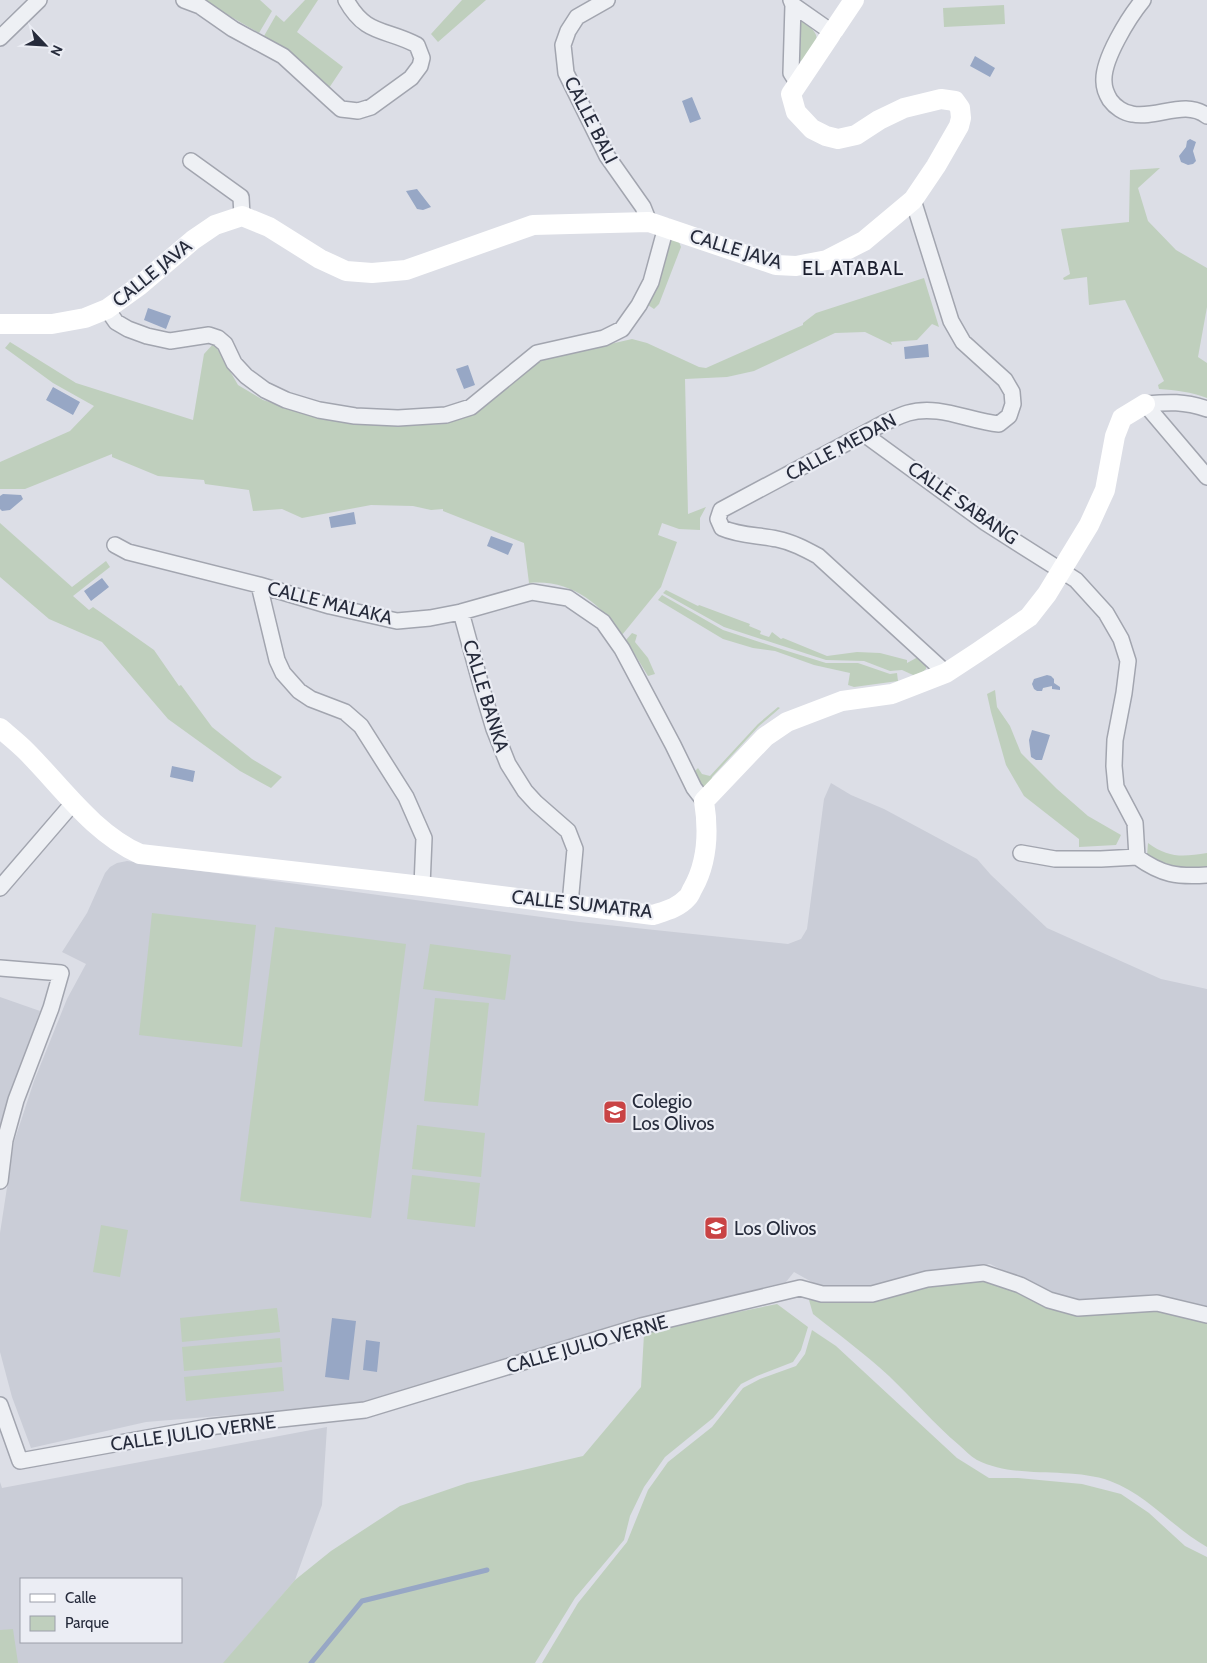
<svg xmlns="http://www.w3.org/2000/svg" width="1207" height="1663" viewBox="0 0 1207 1663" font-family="Cabin,sans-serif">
  <rect width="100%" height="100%" fill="#dcdee6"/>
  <path fill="#cacdd7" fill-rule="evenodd" d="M831 783 851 795 884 809 977 859 991 875 1047 928 1161 979 1207 989V1311L1155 1294 1082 1302 1056 1296 990 1264 926 1272 888 1284 855 1289 819 1286 794 1272 786 1282 659 1314 553 1344 449 1380 351 1405 146 1422 31 1448 12 1397 0 1352V1233L14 1142 34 1081 67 999 86 964 62 952 87 913 105 873 110 867 117 863 127 861 579 922 788 944 801 939 807 929 824 799Z
    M0 997 40 1011 8 1100 0 1146Z
    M327 1427 322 1505 295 1580 224 1663H0V1482L2 1488ZM21 1579H181V1642H21Z"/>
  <path fill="#bfcfbd" d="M202 0H260L272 11 259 33Z
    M305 0H318L297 32 343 67 329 88C308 67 291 50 264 36L276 15 284 22Z
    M462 0H486L438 42 431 34Z
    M1004 5 1005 24 944 27 943 8Z
    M802 21C823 36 819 40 805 60L800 61 795 59 799 22Z
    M1160 168 1138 188 1148 221 1176 250 1207 268V307L1198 357 1207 363V398C1192 392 1175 390 1159 389L1158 385 1164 381 1125 300 1089 305 1087 277 1064 280 1063 278 1070 274 1061 229 1129 222 1130 170Z
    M671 239 679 242 681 247 659 304 654 309 648 305 661 277Z
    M924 278 939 327 932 324 917 340 891 342 892 345 865 332 835 333 754 371 727 377 685 379 688 514 706 507 700 518V530L679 529 662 523 658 535 677 542 661 587 622 635C600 603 570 579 529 583L524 543 443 511V509L431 510 413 506 371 505 302 518 282 509 253 511 249 490 205 484 204 480 158 476 112 457V454L25 489H0V462L70 431 94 406 53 383 5 348 10 342 76 383 193 420 204 354 214 343 238 385 263 400 296 410 350 421 397 426 445 424 475 412 537 361 632 339 647 343 699 367 706 368 803 325V323L816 313Z
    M0 523 72 587 106 561 110 567 73 596 89 610 93 607 154 650 179 686 181 685 212 727 252 759 282 777 271 788 240 771 168 719 102 642 49 619 0 577Z
    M666 590 698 606 699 605 750 624 749 626 761 631 760 634 769 637 772 632 781 639 783 638 827 656 857 652 880 653 907 660V663L918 657 926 665V669L920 674 913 675 902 670 890 671 864 661 826 660 724 627 663 593Z
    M662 595 723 630 784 650 826 663H858L890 674 897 673 898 681 854 687 848 685 850 673 814 665 775 651 753 648 723 639 658 600Z
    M632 633 637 635 635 642 648 658 655 674 648 676 626 640Z
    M995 690 997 707 1010 726 1021 753 1057 789 1088 816 1121 835 1116 845 1079 847V839L1024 796 1006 765 991 712 987 694Z
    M778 707 780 708 759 726 712 777 711 783 704 787 700 785 694 772 698 768 702 774 710 776 758 724Z
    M1148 843C1168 858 1183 857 1207 853V870L1172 869 1147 856Z
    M152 913 256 925 242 1047 139 1035Z
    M275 927 406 944 371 1218 240 1201Z
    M430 944 511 955 505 1000 423 989Z
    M435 998 489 1003 478 1106 424 1101Z
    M417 1125 485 1133 481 1177 412 1169Z
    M412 1175 480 1183 475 1227 407 1219Z
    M101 1225 128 1230 120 1277 93 1272Z
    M960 1281H986L1019 1292 1135 1310 1162 1311 1207 1322V1547C1173 1528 1148 1495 1110 1481 1068 1466 1017 1480 977 1460 970 1456 965 1450 959 1445 934 1424 913 1399 889 1376 865 1354 838 1334 813 1314L809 1300 926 1287Z
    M777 1304 808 1327 801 1350 793 1362 757 1376 741 1384 713 1418 665 1457 644 1487 630 1516 624 1540 575 1598 535 1663H223L295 1580 331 1551 400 1506 467 1483 583 1456 641 1387 644 1334 693 1321Z
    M277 1308 280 1332 182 1342 180 1318Z
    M812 1330 836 1346 957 1458 989 1478H1018L1082 1484 1121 1494 1149 1513 1185 1546 1207 1557V1663H542L578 1603 627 1542 648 1490 668 1462 712 1427 743 1388 760 1379 796 1366 805 1354Z
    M280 1338 282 1362 184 1371 182 1347Z
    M282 1367 284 1391 186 1401 184 1377Z
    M13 1629 18 1663H0V1630Z"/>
  <path fill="#97a7c5" d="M975 56 995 68 990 77 970 66Z
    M692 97 701 119 690 123 682 101Z
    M1190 139 1196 142 1193 151 1196 161 1193 164 1188 165 1181 162 1179 156 1186 147 1187 141Z
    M417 189 431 207 423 210 417 209 406 191Z
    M148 308 171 316 166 329 144 320Z
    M928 344 929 357 905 359 904 347Z
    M468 365 475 385 464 389 456 369Z
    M53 387 80 402 73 415 46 400Z
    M3 494 21 495 23 499 10 510 2 511 0 509V496Z
    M354 512 356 524 331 528 329 517Z
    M491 536 513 544 508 555 487 546Z
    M102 578 109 587 91 601 84 591Z
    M1047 675 1051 676 1054 679V683L1060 687V690L1052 689V686L1043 688 1042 691H1037L1034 689 1032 684 1034 679Z
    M1032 730 1050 735 1042 760H1036L1031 757 1029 740Z
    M172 766 195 771 193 782 170 777Z
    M332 1318 356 1321 349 1380 325 1377Z
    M366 1340 380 1342 377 1372 363 1370Z"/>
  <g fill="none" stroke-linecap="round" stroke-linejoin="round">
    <path stroke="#97a7c5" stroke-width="5" d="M311 1663 362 1601 487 1570"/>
    <g stroke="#a2a5af" stroke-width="18">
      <path id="street" d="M184 0 200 6 233 29 283 56 331 100 341 109 350 110 358 111 371 107 411 78 420 66 422 58 417 45C385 28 366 36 346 0
        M607 0 577 17 568 31 563 45 566 73 607 156 643 207 649 222
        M791 0 793 5 791 73 798 84
        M1143 0C1129 17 1102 60 1104 82 1104 89 1107 95 1110 100 1115 107 1124 113 1132 114 1157 119 1185 99 1207 116
        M793 5 833 33
        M0 38 39 0
        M191 161 241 197 242 216
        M913 200 951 321 963 342 1005 380 1012 392 1013 404 1009 416 999 424C969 421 938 404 908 413 901 415 893 419 886 422L721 510 718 519 722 528C740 536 759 535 777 539 792 542 805 549 818 556L946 673
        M107 309 116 322 128 329 147 336 170 341 209 335 218 338 225 344 234 363 246 376 265 390 286 400 319 410 355 416 398 418 446 415 471 407 537 353 604 338 622 329 639 305 651 282 666 227
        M1145 404 1207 477
        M1145 404C1169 402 1184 401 1207 409
        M864 434 986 523 1076 580 1106 613 1121 639 1128 661 1124 693 1115 740 1114 766 1116 787 1135 823 1137 857 1101 859H1055L1021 853
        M115 545 128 552 259 585 330 606 397 621 430 618 461 612 532 592 568 598 603 622 622 649 673 745 694 788 704 801
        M259 585 277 660 283 673 299 691 311 699 345 712 361 726 406 797 424 838 422 886
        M461 612 482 689 494 729 508 764 525 791 536 803 568 831 575 849 570 904
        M1137 857C1162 875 1177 877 1207 875
        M0 888 74 802
        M0 968 61 973 51 1008 16 1100 5 1140 0 1181
        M0 1405 20 1461 208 1427 365 1410 641 1326 800 1288 822 1294H872L927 1279 984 1273 1020 1285 1049 1300 1078 1308 1157 1303 1207 1315"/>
    </g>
    <use href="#street" stroke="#eef0f4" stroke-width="15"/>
    <path stroke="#fff" stroke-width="20" d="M0 324H52L85 318 107 309 139 286 193 240 215 225 242 216 269 227 320 259 346 271 372 273 406 270 533 225 570 224 649 222 776 265 796 266 827 260 864 241 913 200 936 166 959 126 961 118 960 108 955 101 941 99 904 108 879 120 856 135 838 139 826 136 812 129 796 112 791 94 854 0
      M0 728C9 736 18 743 26 751 62 787 93 833 140 854L422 886 653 915C665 911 678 908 687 898 690 896 691 891 693 888 708 861 709 832 704 801L765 737 787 722 842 701 892 694 946 673 978 652 1029 617 1047 594 1089 525 1105 490 1115 436 1122 418 1145 404"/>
  </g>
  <defs>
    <g id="school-square" transform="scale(1.25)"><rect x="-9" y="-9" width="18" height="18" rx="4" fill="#c94344" stroke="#ebedf4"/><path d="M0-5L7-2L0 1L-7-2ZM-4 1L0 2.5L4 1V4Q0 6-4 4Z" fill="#fff"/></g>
  </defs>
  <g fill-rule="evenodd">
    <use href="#school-square" x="615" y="1112"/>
    <use href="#school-square" x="716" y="1228"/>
  </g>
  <g text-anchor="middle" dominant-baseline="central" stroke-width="4.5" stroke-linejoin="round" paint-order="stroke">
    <g font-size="19" fill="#262b3b" stroke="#ebedf4">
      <text transform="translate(591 120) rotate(63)">CALLE BALI</text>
      <text transform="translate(736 249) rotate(17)">CALLE JAVA</text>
      <text transform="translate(152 273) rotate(-39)">CALLE JAVA</text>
      <text transform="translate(841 447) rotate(-28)">CALLE MEDAN</text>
      <text transform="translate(963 503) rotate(35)">CALLE SABANG</text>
      <text transform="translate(330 603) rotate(14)">CALLE MALAKA</text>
      <text transform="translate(486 696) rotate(73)">CALLE BANKA</text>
      <text transform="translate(582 904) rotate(6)">CALLE SUMATRA</text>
      <text transform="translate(587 1344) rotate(-16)">CALLE JULIO VERNE</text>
      <text transform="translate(193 1433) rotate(-8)">CALLE JULIO VERNE</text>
    </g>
    <g font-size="19" fill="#262b3b" stroke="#ebedf4" text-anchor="start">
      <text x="632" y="1101">Colegio<tspan x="632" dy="22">Los Olivos</tspan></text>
      <text x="734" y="1228">Los Olivos</text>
    </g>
    <g font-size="20" letter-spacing="1" fill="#191c2c" stroke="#ebedf4">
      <text x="853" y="268">EL ATABAL</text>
    </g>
  </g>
  <rect x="20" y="1578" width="162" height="65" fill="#ebedf4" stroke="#9c9faa"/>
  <rect x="30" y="1594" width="25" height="8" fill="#ffffff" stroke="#9c9faa"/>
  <text x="65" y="1603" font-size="15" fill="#262b3b">Calle</text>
  <rect x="30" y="1616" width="25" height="15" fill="#bfcfbd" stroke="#9c9faa"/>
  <text x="65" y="1628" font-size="15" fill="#262b3b">Parque</text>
  <g transform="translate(45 45) rotate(115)" stroke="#ebedf4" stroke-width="4" paint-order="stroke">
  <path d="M0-4L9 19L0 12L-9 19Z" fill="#262b3b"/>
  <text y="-8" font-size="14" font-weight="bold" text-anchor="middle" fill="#262b3b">N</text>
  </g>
</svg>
